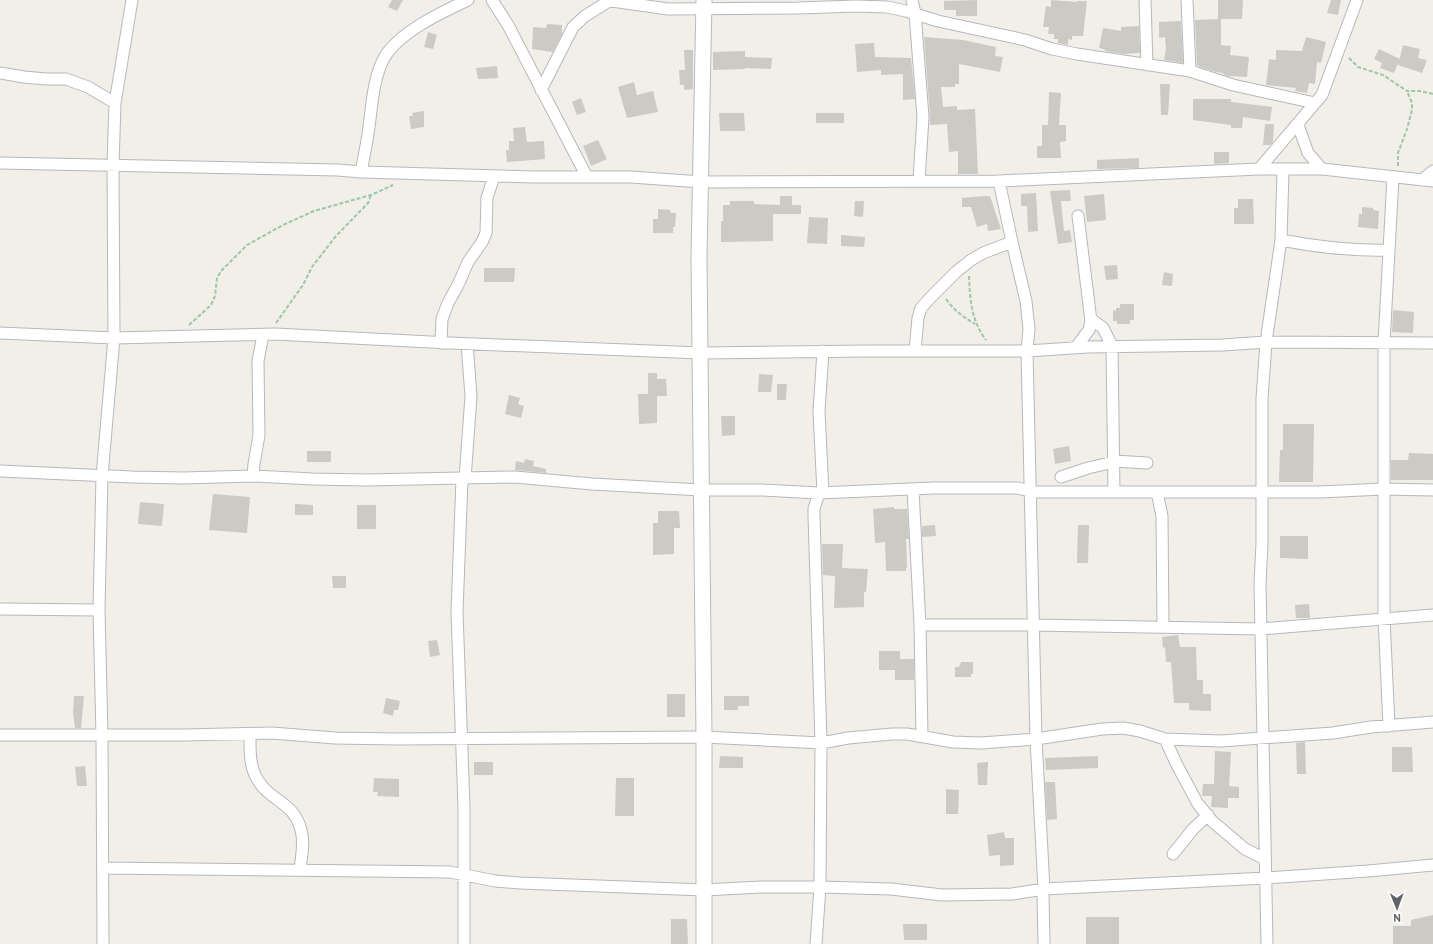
<svg xmlns="http://www.w3.org/2000/svg" width="1433" height="944" viewBox="0 0 1433 944" font-family="Overpass,sans-serif">
  <rect width="100%" height="100%" fill="#f1efe8"/>
  <path fill="#cccac5" d="M392 0H403L397 11 388 7Z
    M977 0V16H956V10H944V1Z
    M1051 0 1077 2V1H1087L1083 36H1072V40L1068 39V45L1058 43V39H1054V34H1048L1049 27H1043L1046 6 1051 7Z
    M1218 0H1243L1242 19H1221V45L1231 46 1230 55 1249 57 1247 77 1227 76 1223 74V73L1216 72 1197 66 1195 20 1218 19Z
    M1331 0H1341L1338 15 1327 13Z
    M1181 21 1183 63 1164 60 1166 49 1165 37 1159 38V22Z
    M547 24 562 25V34L553 52 532 49 533 27 546 28Z
    M1139 26 1140 53 1124 54 1105 51 1106 50 1099 48 1103 28 1121 31V27Z
    M428 32 437 35 433 49 424 47Z
    M924 37 963 40 996 47 995 56 1003 57 1000 72 959 64V84H955V87H941L943 107 957 106V110L975 109 978 174H958V151L949 152 947 124 930 125V116Z
    M1306 37 1326 42 1321 63 1317 62 1315 84 1309 83 1307 93 1295 91 1296 88 1266 85 1269 59 1276 60V50L1302 51Z
    M874 43 875 57 911 58 915 99 903 100V74L881 75V70L857 72 855 44Z
    M1403 45 1420 49 1418 58 1427 60 1422 73 1398 65Z
    M1379 49 1400 59 1394 73 1380 68 1382 63 1374 59Z
    M684 50H693V89L684 90V85H680L679 70H685Z
    M745 51V57L772 58 771 69 745 68V69L713 70V52Z
    M497 66 498 78 478 79 476 68Z
    M634 82 637 95 653 91 658 112 627 118 618 87Z
    M1160 84H1170L1168 115H1161Z
    M1049 92 1061 93 1059 125H1066V141L1060 142 1061 158H1037V146H1042V125H1048Z
    M581 98 586 112 577 115 572 102Z
    M1193 99H1231V102L1272 107 1270 121 1243 117 1242 128H1231V125L1193 120Z
    M424 111V127L411 129 409 116H413L412 113Z
    M719 113H744L745 131H720Z
    M816 113H844V123H816Z
    M1265 124H1274L1273 142 1270 145H1263Z
    M525 127 527 142 544 141 545 159 507 162 506 150H509V141H514L513 128Z
    M598 140 607 159 591 166 583 146Z
    M1214 152H1229V163L1214 164Z
    M1139 158V168L1097 169V160Z
    M1070 190 1071 201H1061L1064 231 1070 230 1072 242 1058 244 1050 191Z
    M1036 193 1038 231 1028 232 1027 206H1021V194Z
    M1104 194 1106 220 1087 222 1084 196Z
    M780 196H792V205H801V214H773V241L721 242V221H723V205H730V201H754V204L780 205Z
    M984 196H990L1001 229 988 231 987 224 977 227 971 207H962V198Z
    M1238 199H1253L1254 224H1234V208H1238Z
    M855 201H864L863 217 854 216Z
    M1362 207 1373 208V210L1379 211 1378 229 1358 227 1359 214H1362Z
    M658 209 670 210 671 213H676L675 227H673V233H653V219H658Z
    M809 217 828 218 827 244 807 243Z
    M841 235 865 237 864 247 841 246Z
    M1117 265 1118 279 1106 280 1104 266Z
    M484 268H515L514 282H484Z
    M1164 272 1173 274 1172 286 1162 285Z
    M1120 304H1134V320H1130V324H1117V321H1113V310L1116 311V308H1120Z
    M1393 310 1414 312 1413 333 1392 332Z
    M648 373H657V379H666L667 396H657V423L639 424 638 394H648Z
    M759 374 773 375 771 392H758Z
    M777 384H787L786 400H777Z
    M509 395 520 398 518 404 524 406 521 418 505 414Z
    M721 416H735V435L722 436Z
    M1283 424H1314L1313 482H1279L1280 450H1283Z
    M1069 446 1071 461 1055 464 1053 449Z
    M307 451H331V462H307Z
    M1409 453 1433 454V480H1391V460H1408Z
    M525 459 534 461 533 466 546 469V473L515 470 516 461 524 463Z
    M213 494 250 497 247 533 209 530Z
    M140 502 164 504 162 526 138 524Z
    M295 504 313 505V515H295Z
    M357 505H376V529H357Z
    M894 507V509H907L909 539H906L907 568H906V571H886L885 542 875 543 873 509Z
    M658 511H679L680 528H674V554L653 555V523H658Z
    M935 525 936 536 922 537V526Z
    M1078 525H1089L1088 563H1077Z
    M1280 536H1308V559L1280 558Z
    M822 544H843L842 568 868 569 866 592H864V607L834 608 835 576 823 575Z
    M332 576H346V588H333Z
    M1309 604 1310 618H1296L1295 605Z
    M1178 635 1180 647H1196L1197 680H1203V694H1211V711L1189 710V703H1174L1171 662H1166L1165 647 1163 648 1162 637Z
    M437 640 440 655 430 657 428 641Z
    M879 651H900V659H914V680H895V670H879Z
    M961 662H973V674H971V677H955V667H959Z
    M667 694H685V717H667Z
    M74 696H84L81 728H75L73 713Z
    M724 696H749V706H738V710H724Z
    M386 698 400 701 398 710H394L393 716 383 713Z
    M1305 742 1306 774H1297L1296 743Z
    M1392 747H1412L1413 772H1392Z
    M1215 751 1231 752 1229 786 1239 787V798H1228V808L1211 807 1212 796H1202L1203 784H1214Z
    M720 756 743 757V768H719Z
    M1098 756V768L1046 770 1045 758Z
    M474 762H493V775H474Z
    M988 762 987 785H978L977 763Z
    M85 766 87 786H77L75 767Z
    M374 778 399 779V797L377 796 378 792H373Z
    M616 778H634V816H615Z
    M1045 782H1055L1057 819 1047 820Z
    M946 789 959 790 958 814H946Z
    M1004 832 1005 838H1014V865L1000 866V855L989 856 987 835Z
    M1433 915V944H1393V926H1411V920Z
    M1086 917H1119V944H1086Z
    M671 919H687L688 944H671Z
    M903 924H927V940H904Z"/>
  <g fill="none" stroke-linecap="round" stroke-linejoin="round">
    <g stroke="#b5b8bc" stroke-width="13">
      <path id="street" d="M492 0 508 25 587 177
        M605 0 668 9 798 8 856 6 887 7 906 11 938 21 1025 40 1052 49 1077 54 1190 71 1233 85 1315 103
        M912 0 915 13 923 117 919 180
        M1145 0 1147 65
        M1187 0 1190 71
        M0 73 24 77 46 79H66L88 87 115 103
        M541 90 573 27 585 16 609 1
        M1298 125 1308 153 1322 169
        M0 163 338 170 361 172 533 177H631L701 182 999 181 1259 169H1322L1433 181
        M1259 169 1322 95 1357 0
        M361 172C364 157 367 142 369 127 372 105 373 79 384 58 399 32 442 12 468 0
        M1422 180 1433 171
        M999 181 1012 242 1026 301 1029 329 1027 351 1036 739 1044 889 1043 895 1044 944
        M1281 240C1317 247 1353 251 1389 250
        M1091 319 1103 328 1112 346 1114 492
        M0 333 114 338 275 334 450 343 701 353 868 351H1027L1088 347 1223 345 1266 342 1433 343
        M441 343 442 319 448 303 458 285 468 262 482 242 486 233 487 198 494 176
        M1076 347 1089 330 1091 321 1078 216
        M823 351 819 411 823 493
        M915 351 918 318 921 308 931 297 956 272 971 260 983 253 1012 242
        M1114 461 1147 463
        M0 471 132 477 183 478 253 476 313 479 366 480 515 477 592 484 701 490H762L819 493 934 488H1017L1036 492H1320L1383 489 1433 490
        M253 476 254 464 259 435 258 361 263 335
        M1061 477 1088 468 1114 462
        M462 479 457 612 464 807V944
        M465 479 471 396 467 344
        M913 490 920 625 922 736
        M1157 492 1162 516 1163 627
        M0 609 99 610
        M920 625H1033L1261 629 1433 615
        M1389 726 1384 618V343L1393 177
        M250 734C250 750 249 768 259 782 272 802 294 802 301 830 305 843 301 857 300 870
        M0 735H186L272 733 335 738 396 739 704 737 821 743 848 738 892 734H907L953 742 981 743 1036 739 1102 729 1123 728 1140 731 1165 739 1221 741 1333 733 1371 727 1433 722
        M1165 739 1177 765 1198 804 1212 821 1245 849 1265 859
        M1173 854 1193 829 1208 815
        M103 868 450 872 495 881 520 883 704 890 761 887H820L891 889 942 895 1012 894 1044 889 1266 878 1368 871 1433 865
        M103 944 102 736 99 610 102 476 114 338 113 166 115 103 132 0
        M816 944 820 887 821 743 814 515V509L819 493
        M1267 944 1260 583 1262 544V399L1266 342 1281 240 1283 170"/>
    </g>
    <g stroke="#b6babf" stroke-width="17">
      <path id="secondary" d="M704 944V737L699 257 704 0"/>
    </g>
    <path stroke="#9cc7a9" stroke-width="2" stroke-dasharray="4 2" stroke-linecap="butt" d="M1349 58 1358 67 1383 75 1407 91H1420L1433 94
      M1398 166V153L1407 129 1412 110V103L1407 91
      M969 276C970 300 971 320 986 340
      M946 299C954 310 963 317 975 324
      M276 323 303 285 312 267 336 236 368 203 371 195
      M189 325 211 305 215 296 217 278 221 271 247 245 283 225 314 211 371 195 393 185"/>
    <use href="#street" stroke="#fff" stroke-width="11"/>
    <use href="#secondary" stroke="#fff" stroke-width="15"/>
  </g>
  <g transform="translate(1397 908) rotate(179)" stroke="#ffffff" stroke-width="3" paint-order="stroke">
  <path d="M0-3L7 15L0 10L-7 15Z" fill="#5f6368"/>
  <text y="-6" font-size="11" font-weight="bold" text-anchor="middle" fill="#5f6368">N</text>
  </g>
</svg>
